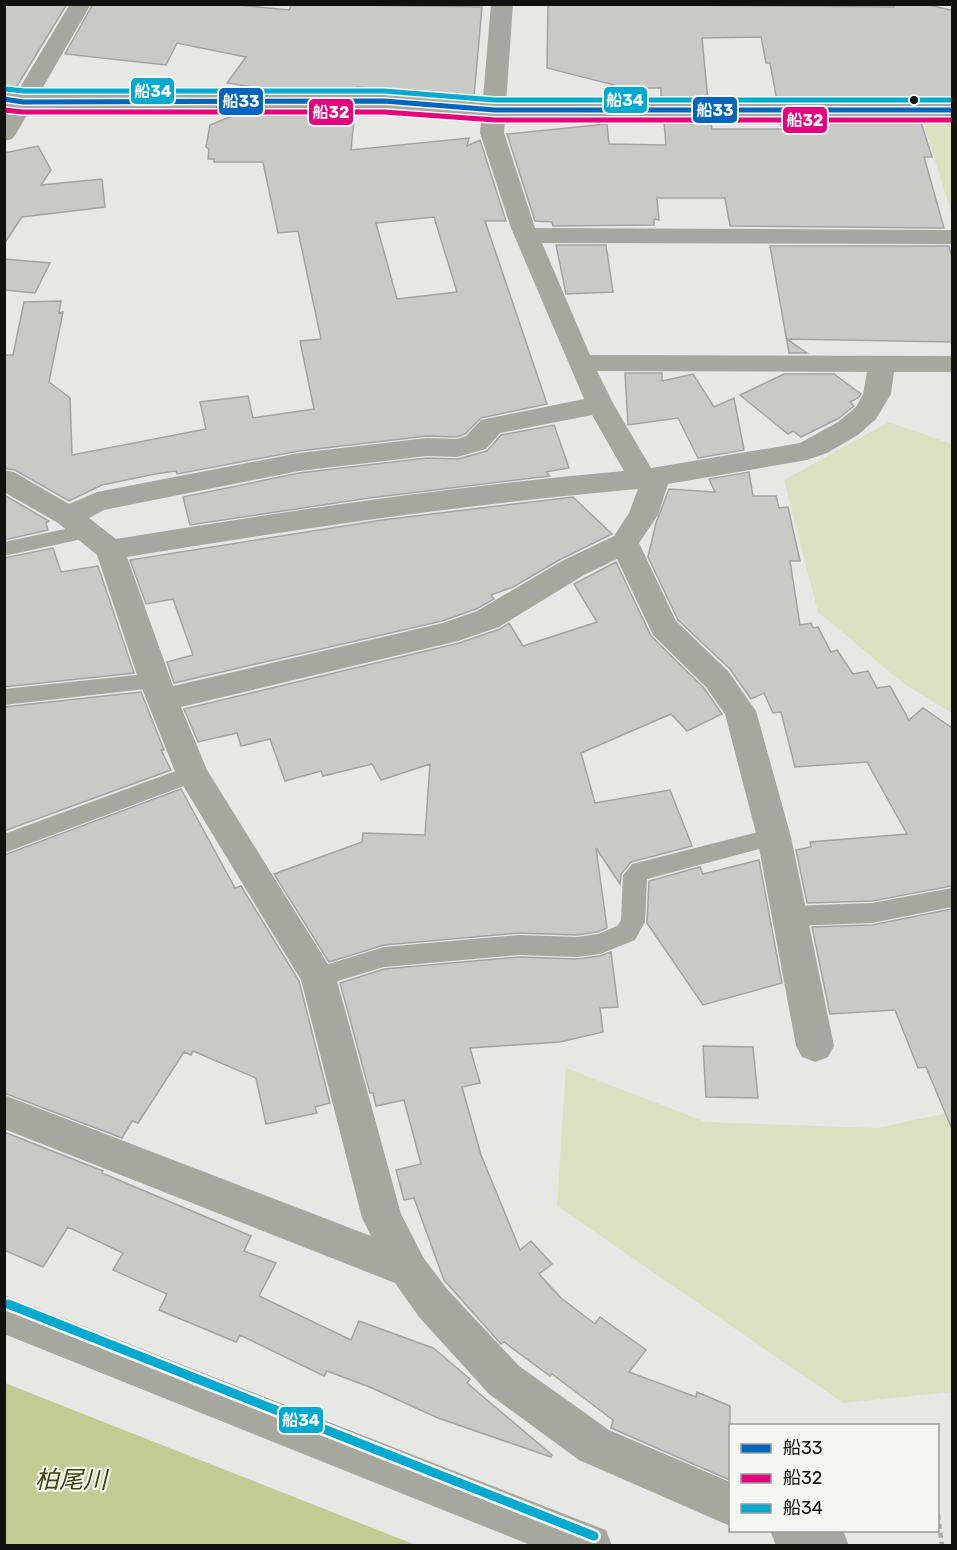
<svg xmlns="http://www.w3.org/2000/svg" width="957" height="1550" viewBox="0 0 957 1550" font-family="Rubik,'Noto Sans JP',sans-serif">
  <rect width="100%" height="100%" fill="#e7e8e6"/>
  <path fill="#dbe0c1" d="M923 122H952V215Z
    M889 422 952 444V713L904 684 818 612 784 480Z
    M566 1068 706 1122 877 1128 952 1112V1392L843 1403 557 1206Z"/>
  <path fill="#c3cb95" d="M5 1383 416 1545H5Z"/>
  <path fill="#c9cac8" stroke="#a3a4a2" stroke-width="1.5" fill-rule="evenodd" d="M4 4H67L14 91 4 90Z
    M93 4H229L289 10 292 4 482 7 474 96 357 87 356 92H286L227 83 246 57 177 43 166 65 65 54Z
    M548 4 894 7V5H927L952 10V100L777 101 770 63H766L761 37 702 38 708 101H679L661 96V88H626L547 68Z
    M355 110 351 150 469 138 467 146 480 140 506 221H485L547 404 481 418 465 434 457 437 427 436 299 451 177 474 176 471 155 474 102 485 69 501 15 470 4 468V355H13L24 302 61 301 59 313 63 312 49 382 70 398 72 455 206 429 200 402 248 396 253 418 314 409 300 341 321 339 298 231 278 233 263 162H214V159H208L209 149 206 147 210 125 244 111ZM434 217 457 292 397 299 376 223Z
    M780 119H920L932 157H924L944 228 730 226 725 198H657L659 220 654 219V225L553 226 552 222 535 221 507 134 607 124 609 144 666 145 664 122 711 123 712 129H782Z
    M38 146 51 170 41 185 102 179 105 207 22 217 4 244V153Z
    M556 245H606L613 292 566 294Z
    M770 246H949L952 258V342L787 339 807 353H789Z
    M4 259 50 263 35 293 4 290Z
    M625 373H662V381L693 374 714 407 734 398 744 450 698 458 678 418 628 425Z
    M784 374H834L861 394 858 398 850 402 854 406 839 418 801 437 793 431 788 434 740 395Z
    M554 425 569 468 546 472 550 476 369 498 190 525 183 497 299 473 427 458 458 459 487 451 501 435Z
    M749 472 753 496H776L779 508 788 507 800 561H790L800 625 811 623 813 628 818 627 831 652 837 650 853 674 868 671 877 688 890 686 909 720 923 708 952 728V886L872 901 807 903 796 850 811 847 810 842 907 834 867 762 795 767 781 712 773 713 764 693 751 699 730 669 678 620 648 557 656 523 669 489 715 492 709 479Z
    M4 495 49 521 46 523 48 530 4 540Z
    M573 497 612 534 561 559 513 587 491 595 494 599 476 609 442 621 174 683 167 662 193 655 173 599 146 604 130 560 382 520Z
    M53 548 61 572 98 566 134 673 4 687V558Z
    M616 562 651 636 704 688 722 714 687 731 671 714 581 753 595 803 670 790 692 846 631 862 621 874 620 884 596 848 607 928 597 932 577 935 519 933 384 945 329 962 274 874 362 842 363 833 425 835 430 764 381 780 372 764 323 776 321 771 285 781 270 739 241 746 237 733 198 742 184 709 459 643 500 629 509 623 523 646 597 622 574 584Z
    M141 692 164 750H161L171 770 4 831V707Z
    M181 789 235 888 241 886 299 981 330 1103 315 1107 317 1113 266 1124 256 1078 193 1051 191 1055 184 1052 138 1123 132 1121 122 1138 4 1093V855Z
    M759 860 782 983 703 1005 647 923 649 881 700 867 703 874Z
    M952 909V1129L926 1067 918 1068 895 1010 830 1014 812 927 872 925Z
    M611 952 618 1007 600 1008 603 1032 560 1042 470 1048 480 1083 462 1087 481 1155 520 1250 531 1241 552 1264 539 1274 561 1298 595 1324 600 1317 646 1350 629 1372 696 1397 697 1392 730 1406V1480L611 1428 613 1420 552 1374 550 1376 504 1342 501 1344 444 1280 414 1198 404 1200 396 1170 421 1164 404 1100 376 1106 373 1093H370L340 983 384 969 519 957 577 959 600 956Z
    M703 1046 753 1047 758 1098 706 1097Z
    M4 1132 103 1171 102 1173 251 1236 244 1251 276 1263 259 1296 351 1340 359 1321 433 1348 470 1379 467 1383 552 1455 551 1457 438 1418 372 1388 327 1371 324 1376 240 1335 236 1342 159 1310 167 1294 113 1270 123 1253 68 1227 43 1267 4 1250Z"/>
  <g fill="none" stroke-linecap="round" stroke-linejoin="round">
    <path stroke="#abaca6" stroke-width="4.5" stroke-dasharray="5 4" stroke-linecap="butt" d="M938 1515 942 1546"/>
    <path fill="#a6a89f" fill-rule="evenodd" d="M89 524 96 526 99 531 96 536 4 556V542Z
      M155 673 163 675 166 681 163 687 4 705V689Z
      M192 765 200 768 203 774 200 780 4 853V834Z
      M774 828 782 831 786 837 782 843 647 879 645 922 641 929 635 940 600 954 577 957 519 955 384 967 318 987 309 984 306 977 309 970 384 947 519 935 577 937 598 934 617 926 621 920 623 875 632 864Z
      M952 888V907L872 923 791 926 783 923 779 916 783 909 791 906 872 903Z"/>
    <path fill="#a6a89f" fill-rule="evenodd" d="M70 4H91L16 134 12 139 4 141V114Z
      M491 4H513L504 133 535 228 952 230V244L542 243 590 355 952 356V372H894L891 394 876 419 858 435 827 453 807 460 668 484 658 515 639 543 676 621 728 671 756 711 791 837 834 1046 828 1057 815 1062 802 1057 796 1046 757 837 725 714 706 687 653 635 617 559 584 575 499 627 458 641 181 707 207 770 336 977 401 1214 423 1257 447 1289 519 1366 609 1430 730 1482V1526L579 1460 489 1394 419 1317 395 1283 4 1129V1095L371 1236 362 1218 301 980 176 774 139 681 97 555 58 523 4 492V470L14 472 69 504 97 492 299 453 427 438 457 439 466 436 481 420 584 399 511 228 480 133ZM597 371 867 372 863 394 856 407 838 422 800 443 651 468 614 405ZM592 415 624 471C454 486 285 511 116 539L89 518 104 510 299 471 427 456 457 457 486 449 500 433ZM638 489 629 513 614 536 562 561 477 611 443 623 173 686 127 557C297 529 466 504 638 489Z
      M770 1530H843L849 1546H776Z"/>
    <path fill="#a6a79e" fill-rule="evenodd" d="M4 92 23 95 384 94 495 103H952V117H495L384 108 23 109 4 106Z
      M4 1295 590 1524 606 1530 612 1546H533L4 1334Z"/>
    <g stroke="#f5f6f2" stroke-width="8">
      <path id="bus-1" d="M4 99 23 102 384 101 495 110H952"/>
    </g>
    <g stroke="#f5f6f2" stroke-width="8">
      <path id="bus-2" d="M4 110 23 112H384L495 120H952"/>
    </g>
    <g stroke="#f5f6f2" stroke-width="8">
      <path id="bus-3-far1" d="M6 89 24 91H384L495 100H952"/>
    </g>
    <g stroke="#f5f6f2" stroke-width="14">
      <path id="bus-3" d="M8 1304 594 1536"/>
    </g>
    <use href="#bus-1" stroke="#0065bd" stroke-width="5"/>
    <use href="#bus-2" stroke="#e5007d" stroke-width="5"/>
    <use href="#bus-3-far1" stroke="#00a9ce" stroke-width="5"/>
    <use href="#bus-3" stroke="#00a9ce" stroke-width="9"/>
  </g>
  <circle fill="#111210" stroke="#f5f6f2" stroke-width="2" cx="914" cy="100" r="5"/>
  <g text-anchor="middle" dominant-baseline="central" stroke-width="4.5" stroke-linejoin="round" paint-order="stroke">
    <g font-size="24" font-style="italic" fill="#3d4308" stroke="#f5f6f2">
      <text x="71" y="1480">柏尾川</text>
    </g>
  </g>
  <g stroke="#f5f6f2" stroke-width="2">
    <rect x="130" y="77" width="45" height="28" rx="6" fill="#00a9ce"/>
    <rect x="603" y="86" width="45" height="28" rx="6" fill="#00a9ce"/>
    <rect x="218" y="87" width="46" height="29" rx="6" fill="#0065bd"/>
    <rect x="692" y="96" width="46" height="28" rx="6" fill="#0065bd"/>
    <rect x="308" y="98" width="46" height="28" rx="6" fill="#e5007d"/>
    <rect x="782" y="106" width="46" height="28" rx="6" fill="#e5007d"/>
    <rect x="278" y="1406" width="46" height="28" rx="6" fill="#00a9ce"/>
  </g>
  <g font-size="16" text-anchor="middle" font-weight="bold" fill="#fff">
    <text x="153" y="97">船34</text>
    <text x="625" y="106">船34</text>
    <text x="241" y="107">船33</text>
    <text x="715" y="116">船33</text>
    <text x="331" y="118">船32</text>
    <text x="805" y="126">船32</text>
    <text x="301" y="1426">船34</text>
  </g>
  <rect width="957" height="1550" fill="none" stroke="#111210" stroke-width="12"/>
  <rect x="729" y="1424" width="210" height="108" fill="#f5f6f2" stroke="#9a9b98" stroke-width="1.5"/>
  <rect x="741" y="1444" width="30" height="9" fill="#0065bd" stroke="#9a9b98" stroke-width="1.5"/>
  <text x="783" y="1454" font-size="18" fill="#111210">船33</text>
  <rect x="741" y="1474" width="30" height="9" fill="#e5007d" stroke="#9a9b98" stroke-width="1.5"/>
  <text x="783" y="1484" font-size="18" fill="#111210">船32</text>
  <rect x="741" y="1504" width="30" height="9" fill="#00a9ce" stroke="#9a9b98" stroke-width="1.5"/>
  <text x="783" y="1514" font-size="18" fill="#111210">船34</text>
</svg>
